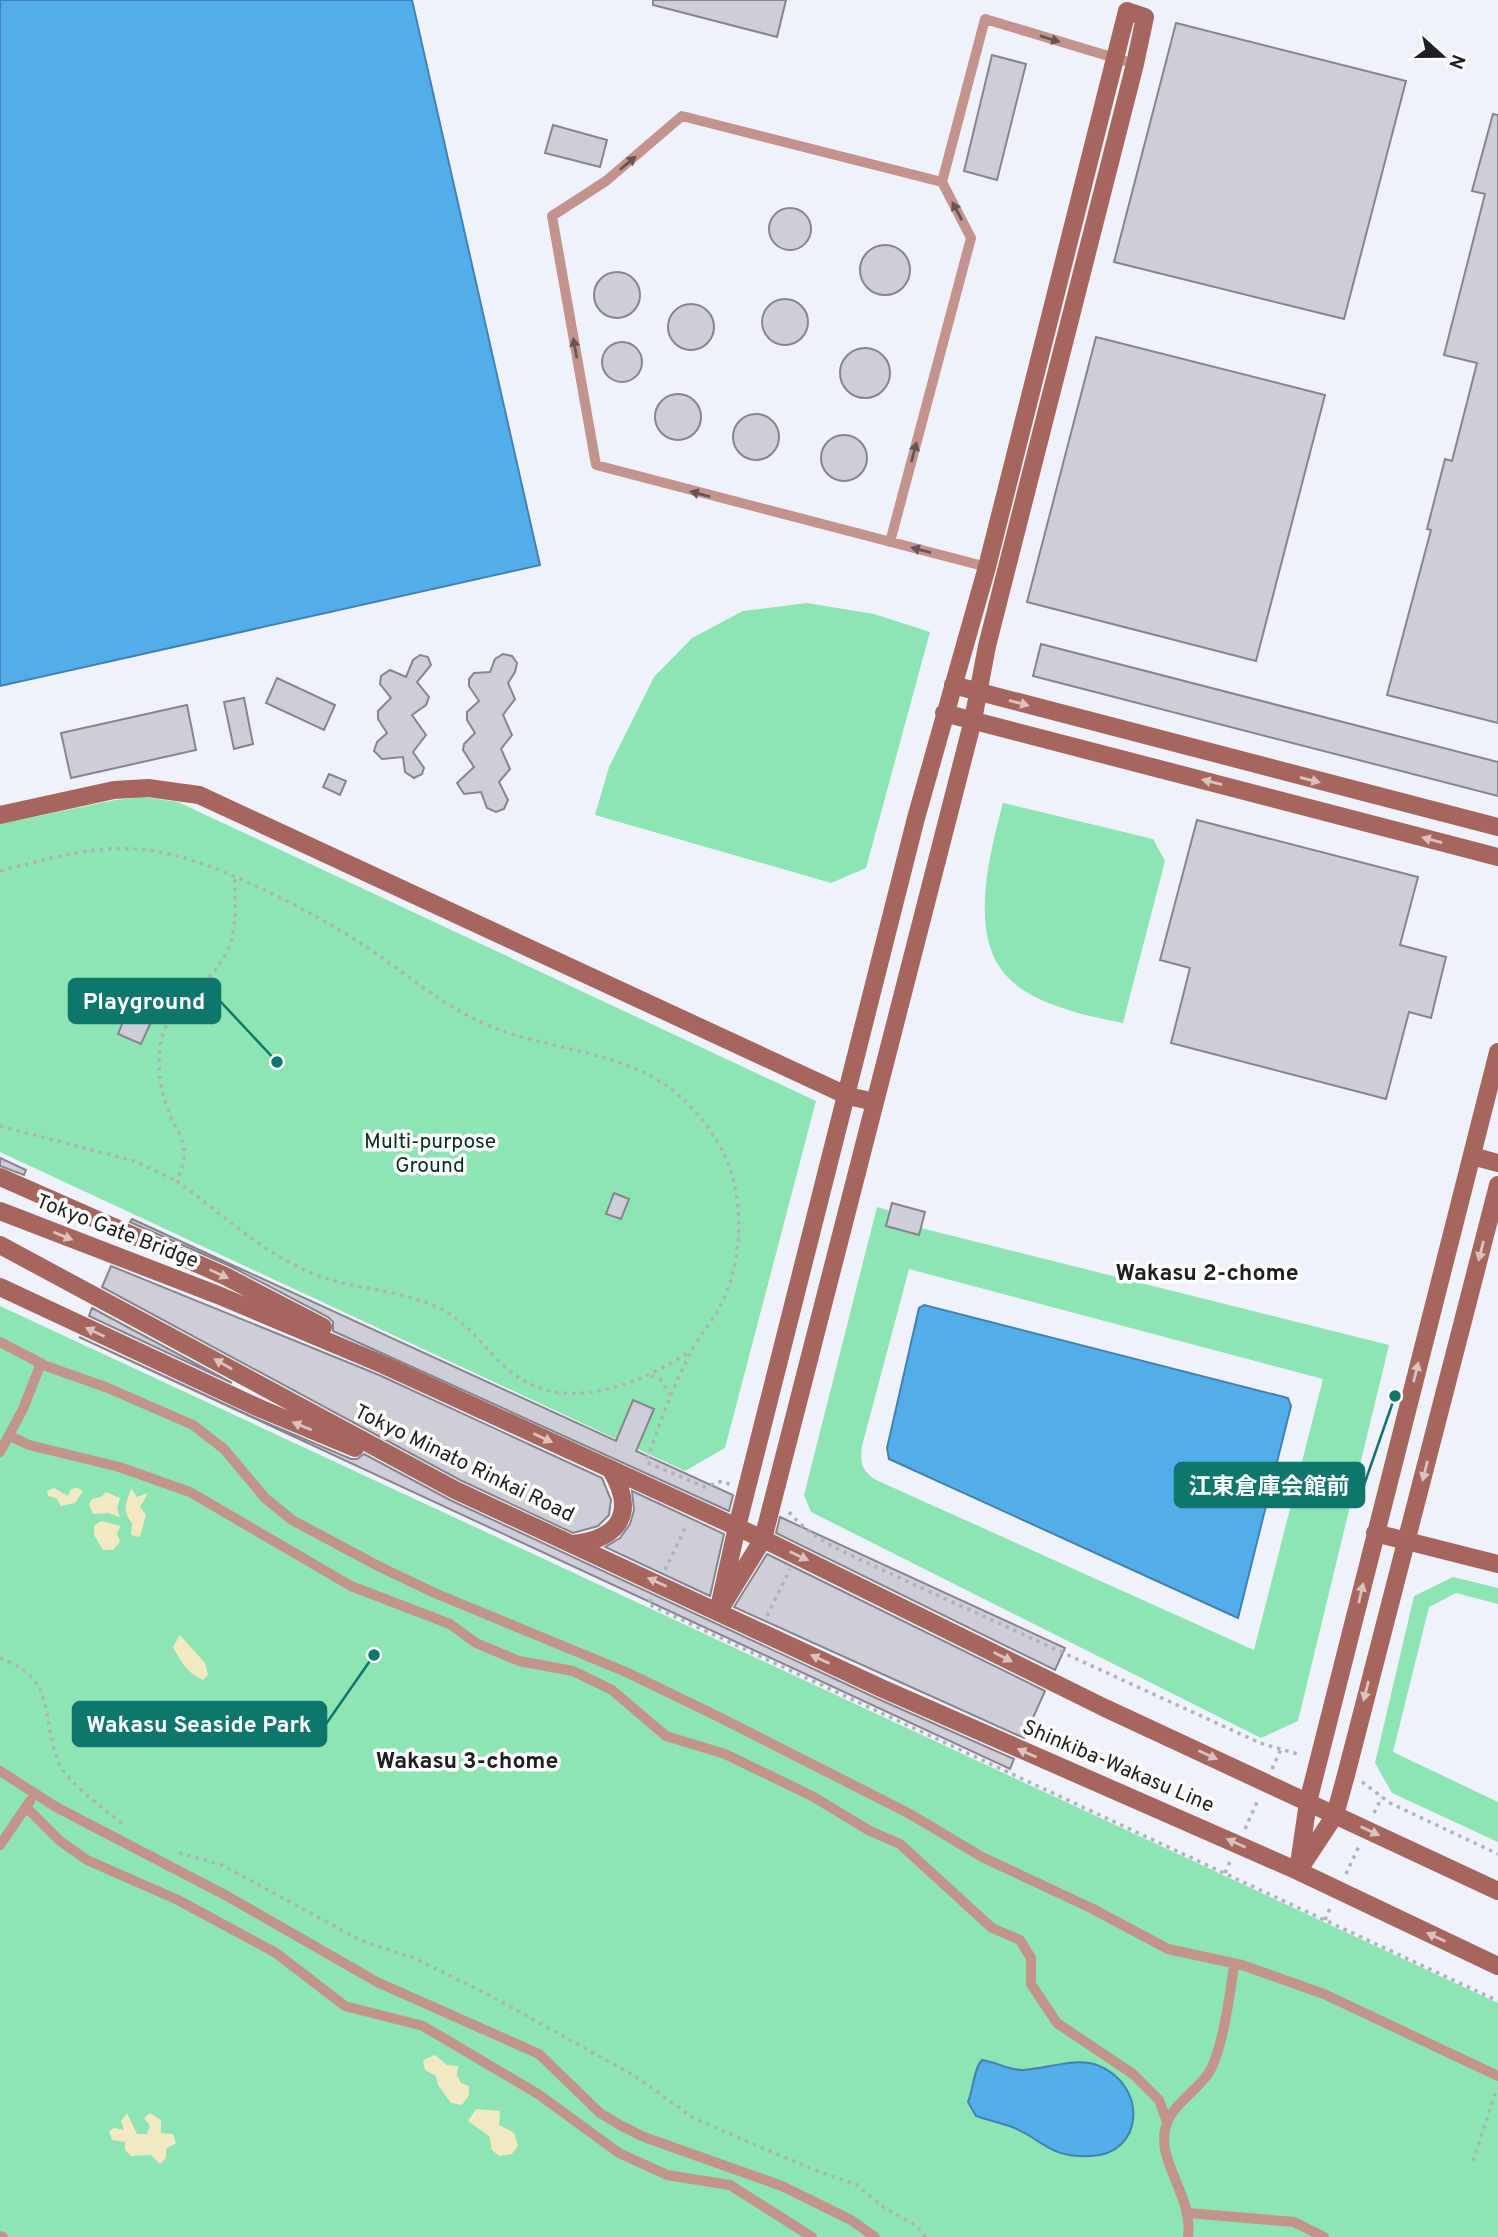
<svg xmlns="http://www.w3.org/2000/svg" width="1498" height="2237" viewBox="0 0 1498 2237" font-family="Overpass,'Noto Sans JP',sans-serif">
  <rect width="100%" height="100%" fill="#f0f2fb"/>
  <path fill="#8ce5b2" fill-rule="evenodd" d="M807 603 874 614 930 632 866 868 831 883 595 815 609 767 654 677 692 638 743 611Z
    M143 797 178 802 816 1101 725 1448 685 1471 0 1152V824L115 800Z
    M1003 803 1153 839 1165 861 1123 1023C1083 1015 1022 1003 999 966 971 924 991 848 1003 803Z
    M877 1207 890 1211 886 1226 918 1234 921 1228 1389 1345 1298 1721 1261 1738 811 1512 804 1495ZM909 1269 1323 1379 1254 1650 874 1479C861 1469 860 1462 862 1446Z
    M0 1306 1498 2003V2237H0Z
    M1453 1577 1498 1588V1604L1456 1593 1429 1607 1393 1752 1498 1802V1842L1392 1793 1375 1763 1414 1596Z"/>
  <path fill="#f2e9c3" d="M54 1488 68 1496 71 1489 78 1488 83 1491 75 1503 61 1506 56 1498 48 1496 47 1491Z
    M131 1488 137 1497 148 1493 140 1507 146 1515 140 1537 131 1535 132 1523C121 1509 127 1503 131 1488Z
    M106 1492 120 1498 117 1509 120 1517 108 1513 93 1514 89 1504 92 1499 101 1497Z
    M101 1521 121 1526 117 1533 120 1542 113 1550H103L94 1535V1526Z
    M180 1635 205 1663 208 1675 203 1680C187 1673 181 1662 173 1647Z
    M435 2055 447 2065 458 2066 457 2075 461 2083 469 2086V2095L462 2105 451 2103 438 2085 436 2076 425 2070 423 2060Z
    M476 2109 500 2111 499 2125 514 2133 518 2146 512 2154 499 2156 492 2150 489 2136 468 2121Z
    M127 2113 137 2134H147L150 2126 144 2118 150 2113 161 2120V2133L173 2134 176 2143 166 2149V2158L160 2164 151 2155 131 2156 125 2150V2142L112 2140 109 2131 114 2128 124 2130 121 2121Z"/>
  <path fill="#52adea" stroke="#4382ae" stroke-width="2" d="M0 0H412L540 565 0 686Z
    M924 1305 1288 1398 1291 1406 1238 1618 889 1459 887 1448 919 1308Z
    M982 2060C997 2062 1007 2070 1023 2070 1046 2069 1075 2057 1097 2065 1149 2085 1144 2155 1090 2156 1049 2158 1044 2140 1012 2127 1001 2123 988 2120 976 2116L968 2102C973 2090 974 2068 982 2060Z"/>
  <path fill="#cfced7" stroke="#86858e" stroke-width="2" d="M653 0H786L777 37 653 5Z
    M1176 23 1406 81 1344 319 1114 262Z
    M992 55 1026 64 997 180 964 171Z
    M1493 114 1498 115V723L1387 695 1431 530 1427 529 1445 459 1452 461 1477 363 1444 355 1485 194 1472 191Z
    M553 125 607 140 600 167 545 153Z
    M769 229a21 21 0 1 1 42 0a21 21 0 1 1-42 0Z
    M860 270a25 25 0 1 1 50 0a25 25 0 1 1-50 0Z
    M594 295a23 23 0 1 1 46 0a23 23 0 1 1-46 0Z
    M762 322a23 23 0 1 1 46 0a23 23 0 1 1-46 0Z
    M668 327a23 23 0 1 1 46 0a23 23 0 1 1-46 0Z
    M1096 337 1325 395 1256 661 1027 602Z
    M602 362a20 20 0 1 1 40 0a20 20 0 1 1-40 0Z
    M840 373a25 25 0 1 1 50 0a25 25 0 1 1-50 0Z
    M655 417a23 23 0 1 1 46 0a23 23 0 1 1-46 0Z
    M733 437a23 23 0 1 1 46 0a23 23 0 1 1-46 0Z
    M821 458a23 23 0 1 1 46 0a23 23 0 1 1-46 0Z
    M1041 644 1498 762V796L1033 676Z
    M503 654 512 656 517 663 515 672 508 683 515 699 503 715 512 735 501 749 510 769 499 782 508 800 504 809 496 812 487 808 481 792 464 794 457 783 474 767 463 750 464 744 475 733 467 720V712L479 701 469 686V679L474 673 490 672 495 659Z
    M420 655 428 657 431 665 417 682 429 697 426 705 412 715 426 735 413 752 424 768 422 774 414 778 405 772 403 757 382 759 374 751 377 742 387 733 378 719V711L391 698 380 684 381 676 390 670 406 677 413 660Z
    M277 678 335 705 324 730 266 703Z
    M244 698 253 744 234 749 224 702Z
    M187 705 196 750 71 778 61 733Z
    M329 774 346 781 340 795 323 787Z
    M1197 820 1418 877 1400 945 1446 957 1431 1018 1409 1012 1386 1099 1171 1043 1190 968 1160 960Z
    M127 1012 151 1022 141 1044 118 1034Z
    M0 1158 26 1170 24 1175 0 1166Z
    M614 1193 629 1199 621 1219 606 1214Z
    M892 1203 925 1212 919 1235 886 1226Z
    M132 1219 616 1441 633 1400 654 1409 636 1451 733 1495 729 1511 333 1331V1322L328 1317 230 1266 130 1222Z
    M111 1266 379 1375 602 1478 611 1500 609 1515 598 1526 573 1533 460 1480 102 1287Z
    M92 1308 232 1383 89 1316Z
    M79 1337 255 1418 351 1459H357L364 1454 450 1500 876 1698 1014 1759 1010 1769Z
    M632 1491 724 1534 710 1596 605 1547 620 1538 630 1524 634 1510Z
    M780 1517 1065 1648 1055 1670 776 1533Z
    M767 1554 1045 1691 1024 1738 734 1607Z"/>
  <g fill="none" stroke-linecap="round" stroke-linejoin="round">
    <path stroke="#b0b2b9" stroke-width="3.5" stroke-dasharray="3.5 5" stroke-linecap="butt" d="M0 871C62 855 116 838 181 857 235 872 314 913 362 944 406 973 443 1007 492 1027 550 1050 621 1051 671 1089 697 1109 721 1140 731 1172 744 1214 741 1267 720 1306 712 1321 700 1335 692 1350 673 1385 660 1424 646 1462L705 1487 722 1481 731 1485
      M235 879C235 906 238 933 224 957 204 993 167 1000 160 1047 157 1071 161 1093 170 1115 175 1126 183 1137 184 1150 185 1161 181 1171 177 1181 221 1213 264 1254 314 1274 354 1290 398 1289 437 1307 468 1321 484 1349 509 1370 563 1417 640 1384 691 1351
      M0 1126 134 1161 177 1181
      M651 1376 660 1379 670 1395
      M789 1512C810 1537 834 1547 863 1561L1260 1743 1301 1755
      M665 1570 687 1524
      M651 1599 648 1604 1498 2001
      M767 1616 790 1569
      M0 1658C60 1680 39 1719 60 1765 69 1784 106 1810 123 1824
      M1272 1769 1281 1749
      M1362 1782 1390 1803 1498 1854
      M1374 1813 1382 1797
      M1245 1829 1259 1798
      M179 1853 222 1865 362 1941 414 1958 491 1996 635 2076 695 2119 812 2169 857 2185 883 2207 915 2225 926 2237
      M1225 1873 1231 1859
      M1346 1874 1359 1846
      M1325 1920 1331 1906
      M1473 2161 1497 2088"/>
    <path stroke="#c2948d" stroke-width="10" d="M942 182 682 116 606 181 552 216 596 465 987 567
      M890 542 971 238 942 182 985 19 1135 64
      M0 1342 46 1366 108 1388 193 1425 224 1449 265 1498 292 1520 382 1568 437 1594 626 1672 719 1717 910 1814 982 1857 1091 1908 1168 1949 1242 1965 1324 1994 1498 2076
      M10 1436 29 1445 119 1467 190 1492 351 1586 450 1624 476 1643 519 1661 573 1671 612 1690 666 1736 725 1754 812 1796 870 1831 900 1844 992 1928 1020 1940 1031 1958V1984L1057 2023 1133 2074 1159 2100 1167 2122
      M0 1452 23 1409 41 1363
      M0 1771 56 1807 227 1896 377 1982 539 2054 600 2113 620 2125 644 2137 782 2186 851 2220 875 2237
      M26 1807 60 1841 87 1860 178 1900 276 1953 345 2006 423 2026 538 2094 619 2153 667 2175 730 2185 812 2237
      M0 1845 30 1801
      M1188 2213 1294 2222 1324 2237
      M0 2236 3 2237
      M1188 2237C1194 2195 1153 2159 1167 2123 1174 2104 1197 2090 1208 2074 1222 2054 1231 1989 1234 1964"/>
    <path stroke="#a6665d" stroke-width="18" d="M1127 11 1145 17 1135 64 987 646 973 720 763 1539 718 1612 737 1527 916 818 987 567Z
      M953 685 1498 827
      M944 713 1498 857
      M0 815 114 790 148 788 199 795 848 1096 875 1102
      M1472 1156 1498 1163
      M0 1177 225 1276 323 1327
      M0 1211 218 1295 384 1365 763 1539 1105 1708 1498 1891
      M0 1245 455 1490 881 1688 1298 1871 1498 1966
      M0 1287 259 1408 355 1448
      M1375 1533 1498 1564
      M574 1544C621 1538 636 1512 611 1470
      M1302 1865 1335 1815 1346 1775 1498 1185
      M1298 1871 1308 1802 1498 1052"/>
  </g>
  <defs><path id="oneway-solid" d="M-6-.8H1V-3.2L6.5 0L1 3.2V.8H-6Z" transform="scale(1.75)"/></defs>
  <g fill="#685453">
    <use href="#oneway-solid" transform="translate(1050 39) rotate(17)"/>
    <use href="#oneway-solid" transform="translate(628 163) rotate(-40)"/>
    <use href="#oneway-solid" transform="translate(957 211) rotate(-118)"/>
    <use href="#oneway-solid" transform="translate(575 348) rotate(-100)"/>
    <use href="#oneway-solid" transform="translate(914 452) rotate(-75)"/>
    <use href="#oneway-solid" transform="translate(700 494) rotate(-165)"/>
    <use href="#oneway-solid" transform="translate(921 550) rotate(-165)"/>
  </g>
  <g fill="#dbc2be">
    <use href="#oneway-solid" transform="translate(1019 703) rotate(15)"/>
    <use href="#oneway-solid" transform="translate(1310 780) rotate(14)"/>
    <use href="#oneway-solid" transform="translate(1212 782) rotate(-166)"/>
    <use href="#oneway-solid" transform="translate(1432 840) rotate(-165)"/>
    <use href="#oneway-solid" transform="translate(63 1236) rotate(22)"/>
    <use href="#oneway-solid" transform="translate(1481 1251) rotate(104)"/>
    <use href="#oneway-solid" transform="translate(219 1274) rotate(25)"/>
    <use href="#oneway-solid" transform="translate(95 1332) rotate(-155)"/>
    <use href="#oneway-solid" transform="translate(223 1364) rotate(-150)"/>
    <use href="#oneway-solid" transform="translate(1416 1372) rotate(-76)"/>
    <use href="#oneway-solid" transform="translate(302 1426) rotate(-158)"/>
    <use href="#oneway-solid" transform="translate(543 1438) rotate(25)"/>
    <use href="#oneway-solid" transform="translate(1425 1471) rotate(104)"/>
    <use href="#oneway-solid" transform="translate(799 1556) rotate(25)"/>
    <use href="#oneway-solid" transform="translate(657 1582) rotate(-155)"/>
    <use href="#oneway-solid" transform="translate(1361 1593) rotate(-77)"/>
    <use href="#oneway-solid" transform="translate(1003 1657) rotate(27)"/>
    <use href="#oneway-solid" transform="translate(820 1659) rotate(-155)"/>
    <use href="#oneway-solid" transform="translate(1366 1691) rotate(104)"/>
    <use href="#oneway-solid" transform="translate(1027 1753) rotate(-156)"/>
    <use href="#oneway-solid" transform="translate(1208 1755) rotate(25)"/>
    <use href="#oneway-solid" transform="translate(1370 1831) rotate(25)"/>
    <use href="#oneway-solid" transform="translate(1236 1843) rotate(-156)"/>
    <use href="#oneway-solid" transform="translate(1436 1937) rotate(-155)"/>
  </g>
  <g text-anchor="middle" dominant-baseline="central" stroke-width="7" stroke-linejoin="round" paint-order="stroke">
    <g font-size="21" fill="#05321d" stroke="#fff">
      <text x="430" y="1142">Multi-purpose<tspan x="430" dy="24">Ground</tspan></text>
    </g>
    <g font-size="21" fill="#1f1f23" stroke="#fff">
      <text transform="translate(117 1232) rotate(21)">Tokyo Gate Bridge</text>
      <text transform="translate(464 1464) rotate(26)">Tokyo Minato Rinkai Road</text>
      <text transform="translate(1118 1767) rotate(23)">Shinkiba-Wakasu Line</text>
    </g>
    <g font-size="23" font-weight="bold" fill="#1f1f23" stroke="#fff">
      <text x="1207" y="1274">Wakasu 2-chome</text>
      <text x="467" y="1762">Wakasu 3-chome</text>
    </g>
  </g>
  <path fill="none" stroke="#0f766e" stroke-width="2.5" d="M277 1062L220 1001M1395 1396L1364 1485M374 1655L326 1724"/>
  <g fill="#0f766e" stroke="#fff" stroke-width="2.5">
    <circle cx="277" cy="1062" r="7"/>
    <circle cx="1395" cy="1396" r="7"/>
    <circle cx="374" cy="1655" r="7"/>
  </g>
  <g fill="#0f766e" stroke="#0f766e" stroke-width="2.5">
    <rect x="69" y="979" width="151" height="44" rx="7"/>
    <rect x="1175" y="1463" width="189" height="44" rx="7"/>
    <rect x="73" y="1702" width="253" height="44" rx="7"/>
  </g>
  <g font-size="23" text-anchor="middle" font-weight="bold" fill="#fff">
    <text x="144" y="1009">Playground</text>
    <text x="1269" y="1494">江東倉庫会館前</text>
    <text x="199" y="1732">Wakasu Seaside Park</text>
  </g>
  <g transform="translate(1442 56) rotate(111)" stroke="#ffffff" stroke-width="5" paint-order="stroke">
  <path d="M0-5L12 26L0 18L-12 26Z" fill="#1f1f23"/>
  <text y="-10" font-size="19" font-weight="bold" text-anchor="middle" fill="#1f1f23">N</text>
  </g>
</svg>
